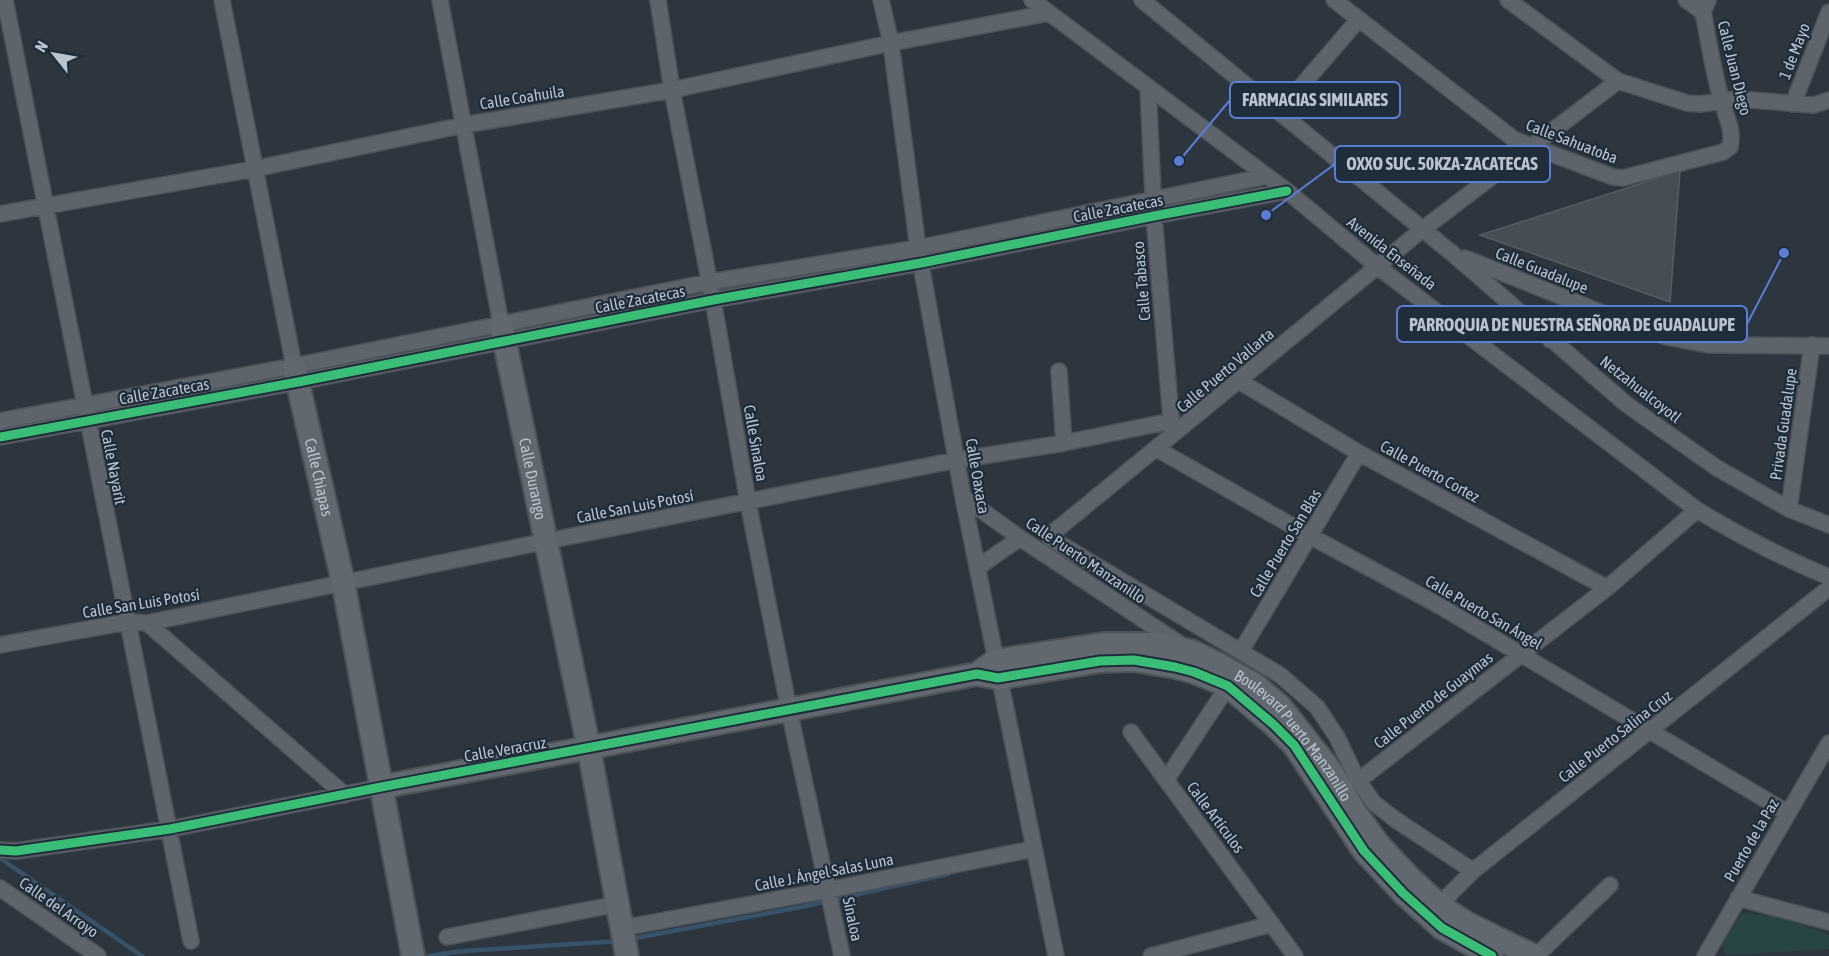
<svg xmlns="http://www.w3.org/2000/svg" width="1829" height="956" viewBox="0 0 1829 956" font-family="'Asap Condensed',sans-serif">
  <rect width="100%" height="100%" fill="#2d363e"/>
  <path fill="#294445" d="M1742 913 1782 917 1829 935V949L1726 955 1722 943Z"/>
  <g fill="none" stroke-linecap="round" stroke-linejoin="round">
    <path stroke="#385269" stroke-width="4.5" d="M0 858 142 956
      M630 939 801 907 948 874
      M428 956 464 951 619 941"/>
  </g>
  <path fill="#464d54" stroke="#555e65" stroke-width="1.5" d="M1680 171 1670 302 1480 235Z"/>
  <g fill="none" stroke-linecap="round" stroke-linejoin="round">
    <g stroke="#4c5258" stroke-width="18">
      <path id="street" d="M5 0 191 941
        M222 0 294 366
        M440 0 501 324
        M658 0 672 90 713 300 748 502 789 710 842 956
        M881 0 891 43 918 248 963 497 1056 956
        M1032 0 1287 191 1378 267 1697 510C1740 536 1783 558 1829 577
        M1142 0 1453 254 1626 404 1717 468 1789 509 1829 525
        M1334 0 1515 140 1613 177 1623 178 1723 152 1730 147C1734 129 1726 118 1722 101 1713 72 1709 42 1703 12L1708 0
        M1508 0 1618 81 1687 103 1700 104 1738 99 1814 105 1829 100
        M1686 0 1703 12
        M1148 88 1154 216 1172 430
        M1793 104 1829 12
        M1279 112 1359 19
        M0 214 254 169 464 125 672 90 891 43 1049 13
        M1465 258 1635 326 1667 337 1709 345 1829 346
        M1550 340 1572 301
        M1059 371 1064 443
        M1239 381 1359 453 1607 588
        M0 421 294 366 710 282 918 248 1267 176
        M0 437 298 382 713 300 921 263 1154 216 1287 191
        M1157 449 1310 536 1438 605 1788 813
        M963 497 1020 538 1183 646
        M1789 509 1812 345
        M977 568 1020 538
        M147 623 345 795
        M0 645 127 622 147 623 547 541 957 460 1064 443 1171 421
        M1241 651 1359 453
        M1131 732 1295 956
        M1166 780 1228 686
        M1358 781 1607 588 1697 510
        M0 850 16 851 170 829 381 787
        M1473 871 1396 820 1374 803 1358 781 1337 737 1317 707 1280 675 1050 538 1049 536 1423 229 1618 81
        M0 888 98 956
        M1738 898 1829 922
        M1434 910 1473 871 1829 588
        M622 928 828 890 1033 849
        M447 937 618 904
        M1151 956 1272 924
        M1536 956 1610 885
        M1705 956 1829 743"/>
    </g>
    <g stroke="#4c5258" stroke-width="26">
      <g id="secondary">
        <path id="s1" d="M501 324 589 749 627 956"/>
        <path id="s2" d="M294 366 343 582 413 956"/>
        <path id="s3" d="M977 674 995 661 1103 644H1157L1191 651 1222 666 1254 684 1280 706 1331 771 1355 812 1379 845 1410 878 1439 905 1468 924 1534 956"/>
        <path d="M381 787 977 674 998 678 1100 661 1134 660 1175 667 1194 672 1228 686 1273 724 1294 745 1364 851 1403 893 1442 928 1492 956"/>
      </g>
    </g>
    <use href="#street" stroke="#5e646c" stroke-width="15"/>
    <use href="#secondary" stroke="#626870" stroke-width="22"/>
    <g stroke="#1f2d3a" stroke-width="13">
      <path id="cycleway" d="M0 437 298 382 713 300 921 263 1154 216 1287 191
        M0 850 16 851 170 829 381 787 977 674 998 678 1100 661 1134 660 1175 667 1194 672 1228 686 1273 724 1294 745 1364 851 1403 893 1442 928 1492 956"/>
    </g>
    <use href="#cycleway" stroke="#3abd76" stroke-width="9"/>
  </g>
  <g text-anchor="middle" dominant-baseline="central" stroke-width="4.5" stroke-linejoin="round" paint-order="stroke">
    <g font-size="16" fill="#b8c3ce" stroke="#1f2d3a">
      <text transform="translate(1794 51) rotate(-69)">1 de Mayo</text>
      <text transform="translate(1735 68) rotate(76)">Calle Juan Diego</text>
      <text transform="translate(522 97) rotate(-9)">Calle Coahuila</text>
      <text transform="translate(1572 141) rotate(21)">Calle Sahuatoba</text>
      <text transform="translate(1118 208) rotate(-11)">Calle Zacatecas</text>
      <text transform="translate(1392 253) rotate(38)">Avenida Enseñada</text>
      <text transform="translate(1542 270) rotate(22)">Calle Guadalupe</text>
      <text transform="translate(1141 281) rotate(-95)">Calle Tabasco</text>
      <text transform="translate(640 299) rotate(-11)">Calle Zacatecas</text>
      <text transform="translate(1225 370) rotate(-40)">Calle Puerto Vallarta</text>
      <text transform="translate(1641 389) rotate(38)">Netzahualcoyotl</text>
      <text transform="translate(164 391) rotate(-10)">Calle Zacatecas</text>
      <text transform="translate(1783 424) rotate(-82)">Privada Guadalupe</text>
      <text transform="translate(756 443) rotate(80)">Calle Sinaloa</text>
      <text transform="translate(114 467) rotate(79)">Calle Nayarit</text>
      <text transform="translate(1430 471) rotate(29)">Calle Puerto Cortez</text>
      <text transform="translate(978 476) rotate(80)">Calle Oaxaca</text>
      <text stroke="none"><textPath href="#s2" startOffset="114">Calle Chiapas</textPath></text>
      <text stroke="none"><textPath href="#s1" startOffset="158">Calle Durango</textPath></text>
      <text transform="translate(635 506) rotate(-11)">Calle San Luis Potosí</text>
      <text transform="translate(1285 543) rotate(-59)">Calle Puerto San Blas</text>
      <text transform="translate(1086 560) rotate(34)">Calle Puerto Manzanillo</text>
      <text transform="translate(141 603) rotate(-9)">Calle San Luis Potosí</text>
      <text transform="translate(1484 612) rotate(30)">Calle Puerto San Ángel</text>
      <text transform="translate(1433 700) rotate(-38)">Calle Puerto de Guaymas</text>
      <text transform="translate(1615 736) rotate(-38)">Calle Puerto Salina Cruz</text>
      <text stroke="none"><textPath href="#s3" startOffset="356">Boulevard Puerto Manzanillo</textPath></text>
      <text transform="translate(505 749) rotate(-10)">Calle Veracruz</text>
      <text transform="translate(1216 817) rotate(53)">Calle Artículos</text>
      <text transform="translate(1751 840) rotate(-60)">Puerto de la Paz</text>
      <text transform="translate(824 872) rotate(-11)">Calle J. Ángel Salas Luna</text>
      <text transform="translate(59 907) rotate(35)">Calle del Arroyo</text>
      <text transform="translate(853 919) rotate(78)">Sinaloa</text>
    </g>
  </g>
  <path fill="none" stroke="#5b7dd4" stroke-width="2" d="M1179 161L1230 100M1266 215L1335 164M1784 253L1747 324"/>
  <g fill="#5b7dd4" stroke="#1f2d3a" stroke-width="2">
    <circle cx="1179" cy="161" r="6"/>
    <circle cx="1266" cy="215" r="6"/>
    <circle cx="1784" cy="253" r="6"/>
  </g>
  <g fill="#1f2d3a" stroke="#5b7dd4" stroke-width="2">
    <rect x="1230" y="82" width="170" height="36" rx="6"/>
    <rect x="1335" y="146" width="215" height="36" rx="6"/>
    <rect x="1397" y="306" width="350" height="36" rx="6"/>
  </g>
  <g font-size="18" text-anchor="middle" font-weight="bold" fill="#b8c3ce">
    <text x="1315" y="106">FARMACIAS SIMILARES</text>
    <text x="1442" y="170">OXXO SUC. 50KZA-ZACATECAS</text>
    <text x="1572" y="331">PARROQUIA DE NUESTRA SEÑORA DE GUADALUPE</text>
  </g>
  <g transform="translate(54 54) rotate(301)" stroke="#1f2d3a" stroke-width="4.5" paint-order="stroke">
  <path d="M0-4.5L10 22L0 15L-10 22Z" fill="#b8c3ce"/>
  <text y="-9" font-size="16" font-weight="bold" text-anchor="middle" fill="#b8c3ce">N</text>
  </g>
</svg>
